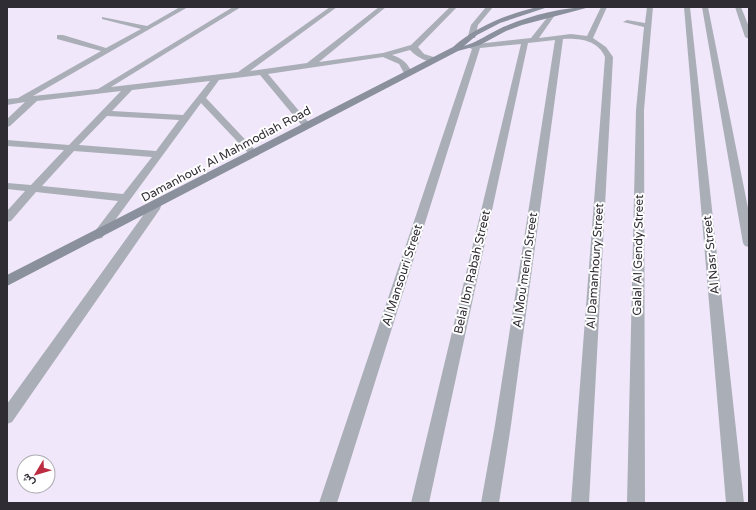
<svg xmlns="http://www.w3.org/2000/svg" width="756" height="510" viewBox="0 0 756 510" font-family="'Varela Round',Vazirmatn,sans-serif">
  <rect width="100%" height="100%" fill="#f1e7fa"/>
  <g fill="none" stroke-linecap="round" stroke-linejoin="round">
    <path fill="#aaaeb7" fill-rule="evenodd" d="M180 7H188L33 96 98 89 233 7H241L111 87 238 72 330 7H337L250 71 307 63 379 7H386L319 62 383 53 411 45 450 7H457L418 47 424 54 437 58V62C427 63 417 57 410 50L392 55C402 58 408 63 412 73L411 75H405L399 64 383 57 268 74 310 124 312 126 310 128H304L260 75 219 80 206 98 257 152 259 154 257 156H251L201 103 102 238 98 239 94 238 92 235 118 201 36 192 11 221 7 222V211L25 191 7 189V183L31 185 64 150 7 146V140L69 145 121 91 37 101 10 126 7 127V119L25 102 7 105V99L18 98 101 51 57 39V35H63L106 48 141 29 102 19V17L147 26ZM210 81 183 115 112 111 132 90ZM107 116 179 120 156 151 79 145ZM74 151 152 157 123 194 42 186Z
      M486 7H493L478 25 475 38H469L468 36 471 25Z
      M601 7H607L593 38 606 47 613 57 589 503H571L605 57C598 40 579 38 563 39L511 425 499 503H481L495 425 555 40 528 43 429 503H411L521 44 480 48 337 503H319L472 49 467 47 477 44 531 38 550 14 552 13 555 15 539 38 571 34 587 36Z
      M647 7H653L644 110 645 503H627L636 110 644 27 623 22 627 20 645 23Z
      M684 7H690L744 503H726Z
      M702 7H708L749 213V247L745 246 743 243Z
      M735 7H741L749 27V39L745 37Z
      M156 202 160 203 161 206 160 209 12 422 7 424V404L152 203Z"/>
    <path fill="#8a909c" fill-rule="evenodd" d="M537 7H548L500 23 477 35 464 46C478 42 490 33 503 27 529 16 562 7 590 7L522 25 506 31 480 45 458 51 7 286V275L453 47C477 26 506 15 537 7Z"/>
  </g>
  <g text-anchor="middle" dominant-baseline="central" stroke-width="4" stroke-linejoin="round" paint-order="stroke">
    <g font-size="12" fill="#302c34" stroke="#fff">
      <text transform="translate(226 154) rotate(-28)">Damanhour, Al Mahmodiah Road</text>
      <text transform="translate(638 255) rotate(-89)">Galal Al Gendy Street</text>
      <text transform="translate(711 255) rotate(-96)">Al Nasr Street</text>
      <text transform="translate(595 266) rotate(-86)">Al Damanhoury Street</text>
      <text transform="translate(525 270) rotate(-82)">Al Mou'menin Street</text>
      <text transform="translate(472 272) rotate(-77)">Belal Ibn Rabah Street</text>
      <text transform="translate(402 275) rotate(-72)">Al Mansouri Street</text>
    </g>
  </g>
  <rect width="756" height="510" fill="none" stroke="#302c34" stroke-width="16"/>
  <g transform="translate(36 474) rotate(232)"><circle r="19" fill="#ffffff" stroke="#acabae"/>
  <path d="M0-3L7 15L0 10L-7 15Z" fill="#bd2d41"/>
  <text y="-6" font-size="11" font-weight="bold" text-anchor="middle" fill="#302c34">ش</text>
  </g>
</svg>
